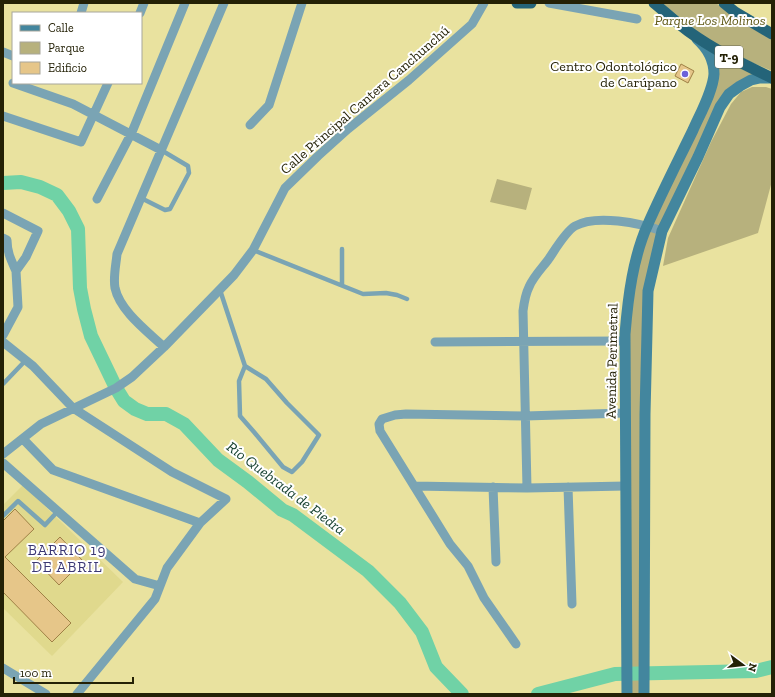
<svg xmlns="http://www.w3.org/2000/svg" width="775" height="697" viewBox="0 0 775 697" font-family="'Zilla Slab',serif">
  <rect width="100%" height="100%" fill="#e9e29f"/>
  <path fill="#e0d98d" d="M23 485 123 582 52 656 3 608V505Z"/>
  <path fill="#b7b17d" d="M662 3H716L735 18 772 40V71L751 62 707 39Z
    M713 52 730 64 756 75 730 88 662 231 648 291 644 694H627L625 334 634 269 708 98Z
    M752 87H766L772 89V181L758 233 663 266 668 238 711 142 731 104 741 92Z
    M497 179 532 188 526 210 490 202Z"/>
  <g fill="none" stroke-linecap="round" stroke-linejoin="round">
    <path stroke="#70d2a6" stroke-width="14" d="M3 183 21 182 40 187 57 195 69 211 78 229 80 288 84 309 91 336 116 388 124 401 135 409 147 414H166L184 424 218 460 248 482 282 510 293 515 368 571 400 603 422 632 436 667 462 694
      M538 694 615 674 756 671 772 667"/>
  </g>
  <path fill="#e6c689" stroke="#9f8146" d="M681 64 694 71 688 83 675 76Z
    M15 509 34 529 5 557 71 623 52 642 3 592V521Z
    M60 537 83 561 59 585 36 561Z"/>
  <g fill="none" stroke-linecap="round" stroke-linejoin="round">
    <path stroke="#7aa4b4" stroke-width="4.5" d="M141 198 165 210 170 209 189 173 188 166 161 150
      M253 250 363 294 386 293 397 295 407 299
      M342 285V249
      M220 290 245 366
      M245 366 266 379 287 403 319 435 302 462 292 472 283 467 254 432 240 416 239 381Z
      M3 384 26 360
      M3 516 18 501 45 525 58 511"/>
    <path stroke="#7aa4b4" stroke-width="9" d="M549 3 637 19
      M81 13 84 3
      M140 13 144 3
      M3 52 13 56
      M13 83 73 104 161 150
      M3 116 81 142 108 83
      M250 125 269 105 302 3
      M97 199 132 132 185 3
      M3 213 38 231 26 257 16 271 18 307 3 335
      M3 238 7 240C7 252 11 260 16 271
      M3 342 33 366 73 408 172 472 226 499 200 523 167 568 155 599 77 694
      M435 342 625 341
      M164 347C147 331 120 311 115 288 113 277 116 265 117 254L224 3
      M23 439 53 470 200 523
      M3 454 41 424 116 388 132 377 164 347 234 275 253 250 285 188 318 156 348 129 409 80 472 24 484 3
      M3 463 135 579 160 586
      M414 486 527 488 626 486
      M493 487 496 562
      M568 487 572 604
      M527 488 523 311C524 303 525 295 529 287 533 277 542 268 548 260 555 250 565 232 575 226 596 214 640 223 662 231
      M516 644 484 598 468 566 450 544 380 431 379 424 382 419 395 415 406 414 525 416 625 413
      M3 668 46 694"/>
    <path stroke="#43869e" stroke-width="11" d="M627 694 625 334C628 297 633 257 648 224 662 192 678 161 693 130 700 114 713 91 714 74 714 60 707 48 697 39
      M644 694 645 414 648 291 662 231 698 157 720 107 729 94 740 86 751 80 760 78H772"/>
    <path stroke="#246479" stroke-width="11" d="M517 3H531
      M654 3C665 12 676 22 688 31 714 50 743 64 772 78
      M724 3 735 12 772 34"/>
  </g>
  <circle fill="#6b60da" stroke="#fff" stroke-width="1.5" cx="685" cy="74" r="4"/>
  <g text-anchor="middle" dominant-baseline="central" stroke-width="4" stroke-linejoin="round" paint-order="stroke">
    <rect fill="#fff" stroke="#666451" stroke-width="1" x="715" y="46" width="28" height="22" rx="3"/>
    <g font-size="13" font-weight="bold" fill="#242106">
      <text x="729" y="57">T-9</text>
    </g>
    <g font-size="14" font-style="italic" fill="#605916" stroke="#fff">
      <text x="710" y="20">Parque Los Molinos</text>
    </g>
    <g font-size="14" fill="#242106" stroke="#fff" text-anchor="end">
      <text x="677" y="66">Centro Odontológico<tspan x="677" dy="16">de Carúpano</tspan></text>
    </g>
    <g font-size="14" fill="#242106" stroke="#fff">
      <text transform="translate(365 100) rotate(-41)">Calle Principal Cantera Canchunchú</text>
      <text transform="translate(612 361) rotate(-89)">Avenida Perimetral</text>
    </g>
    <g font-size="15" font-style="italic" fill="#123d2c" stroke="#fff">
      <text transform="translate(286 488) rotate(37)">Río Quebrada de Piedra</text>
    </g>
    <g font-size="15" letter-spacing="1" fill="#3c3874" stroke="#fff">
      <text x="67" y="550">BARRIO 19<tspan x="67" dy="17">DE ABRIL</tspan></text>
    </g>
  </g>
  <rect width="775" height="697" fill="none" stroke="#242106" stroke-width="8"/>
  <rect x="12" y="12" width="130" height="72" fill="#ffffff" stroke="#a7a69b"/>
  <rect x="20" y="25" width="20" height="6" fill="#43869e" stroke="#a7a69b"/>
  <text x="48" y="32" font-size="12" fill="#242106">Calle</text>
  <rect x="20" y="42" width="20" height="12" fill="#b7b17d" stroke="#a7a69b"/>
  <text x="48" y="52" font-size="12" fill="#242106">Parque</text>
  <rect x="20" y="62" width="20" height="12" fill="#e6c689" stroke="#a7a69b"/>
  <text x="48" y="72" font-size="12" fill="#242106">Edificio</text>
  <g transform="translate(743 665) rotate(105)" stroke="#ffffff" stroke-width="3" paint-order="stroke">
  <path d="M0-3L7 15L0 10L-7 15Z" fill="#242106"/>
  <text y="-6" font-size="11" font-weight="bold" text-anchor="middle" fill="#242106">N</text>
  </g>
  <path d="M14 677v6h119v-6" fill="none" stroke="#242106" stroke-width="2"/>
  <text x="20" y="677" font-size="12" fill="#242106" stroke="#ffffff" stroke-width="3" paint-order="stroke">100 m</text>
</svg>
